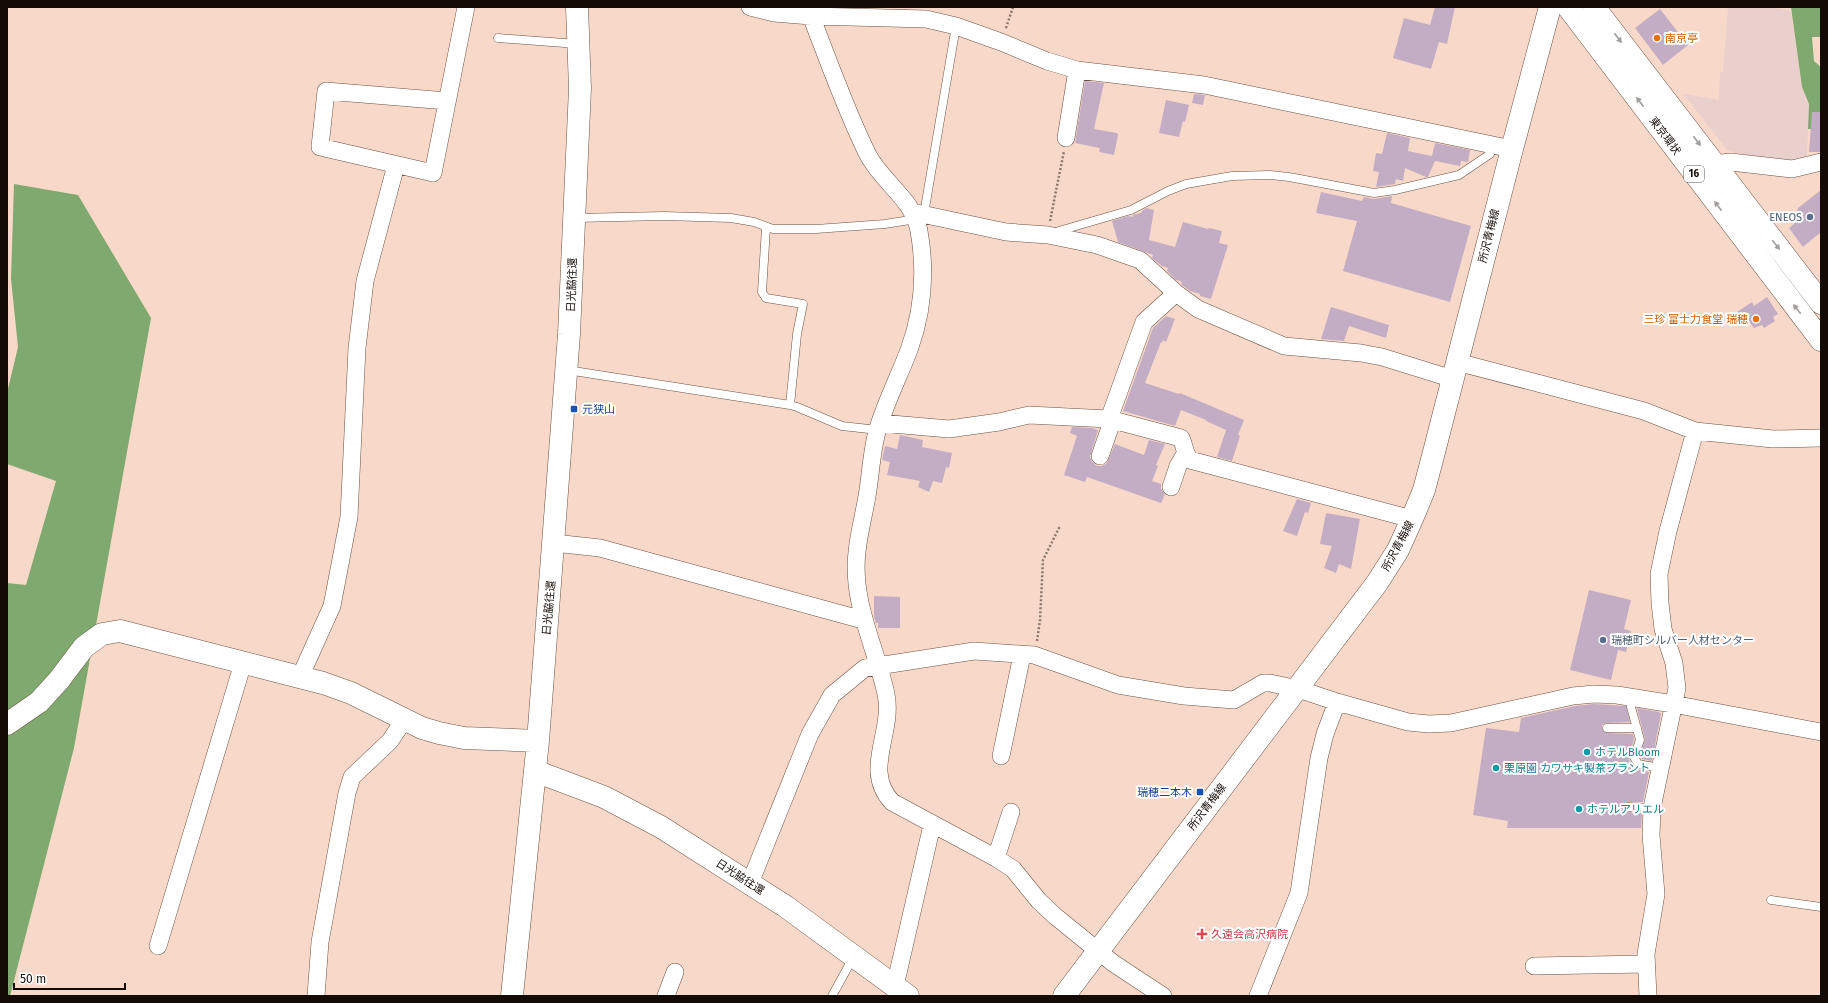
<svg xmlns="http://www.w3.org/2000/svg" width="1828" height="1003" viewBox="0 0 1828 1003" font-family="'Fira Sans','Noto Sans JP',sans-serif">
  <rect width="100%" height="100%" fill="#f8d9c9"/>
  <path fill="#ead0cd" d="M1728 7H1770L1791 11 1802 87 1809 104 1807 158 1784 161 1728 151 1684 95 1685 94 1719 100 1720 72H1723Z"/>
  <path fill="#7fa96e" d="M1791 7H1821V37H1812L1814 61 1821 67V129H1808L1809 104 1802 87Z
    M14 184 78 195 151 318 74 748 10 996H7V583L26 585 56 481 7 464V393L18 347 11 279Z"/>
  <path fill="#c3adc4" d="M1435 7H1455L1447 44 1439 42 1431 69 1393 58 1404 18 1430 25Z
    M1660 9 1688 45 1663 65 1635 28Z
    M1085 81 1104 83 1094 129 1117 133 1118 135 1114 155 1099 152 1100 148 1075 143Z
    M1194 94 1205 95 1203 105 1192 103Z
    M1166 100 1189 105 1185 122 1183 121 1179 137 1159 133Z
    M1812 112H1821V152H1809Z
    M1387 133 1410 138 1408 151 1432 156 1435 143 1470 150 1468 162 1461 161 1460 166 1435 161 1428 177H1426L1405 168 1403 181 1396 179 1395 184 1376 187 1379 172 1373 171 1376 153 1382 154Z
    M1821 190V232L1803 247 1789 228 1795 223 1798 208Z
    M1321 192 1362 201 1364 197 1374 199 1392 196 1391 203 1471 226 1450 302 1343 271 1357 221 1316 213Z
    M1146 208 1154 210 1149 240 1175 247 1183 222 1208 229 1209 228 1222 231 1219 243 1228 245 1211 299 1200 296V294L1190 291 1182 285 1181 281 1176 280 1167 271 1168 268 1162 266 1152 258 1153 255 1118 242 1112 221 1128 216 1133 217V215L1141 213 1142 211Z
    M1767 297 1778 314 1773 317 1775 321 1764 328 1762 325 1754 328 1748 320 1744 323 1737 312 1752 302 1754 306Z
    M1331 307 1389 325 1386 338 1349 326 1344 341 1321 339Z
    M1166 316 1175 319 1166 342 1163 340 1162 343 1161 342 1145 383 1179 394 1180 393 1244 420 1238 435 1240 436 1232 461 1217 457 1226 430 1206 421V420L1181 410 1175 426 1123 411 1153 328Z
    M1072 427 1092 428 1098 430 1090 457 1092 462 1097 466H1102L1107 463 1115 444 1144 455 1149 440 1165 444 1156 465 1158 466 1152 481 1161 484V489L1165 494 1161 503 1087 477 1085 482 1064 475 1077 436 1070 433Z
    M900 435 923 440 922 447 952 453 949 468 946 467 942 483 933 481 929 492 918 487 920 481 887 475 890 462 882 460 885 446 897 449Z
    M1297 499 1311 503 1308 513 1305 512 1297 536 1283 531Z
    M1326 513 1360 519 1351 569 1339 564 1336 573 1324 568 1332 546 1320 544Z
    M1589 590 1631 600 1624 629 1631 631 1626 652 1618 650 1611 680 1570 670Z
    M874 596 900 597V628H878V623H876L874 617Z
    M1594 704 1626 706 1630 722 1607 723 1602 725V728L1607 733 1633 734 1634 740 1629 755V760L1635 769 1649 772 1643 802H1629L1624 806 1626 812 1642 813 1641 828H1507L1508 821 1473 815 1486 728 1519 732 1521 718 1575 706Z
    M1637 708 1659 712 1661 714 1652 761 1642 759 1640 756 1645 739Z"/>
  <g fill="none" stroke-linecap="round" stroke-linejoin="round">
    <g stroke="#6b5144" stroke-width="9">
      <path id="lane" d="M498 38 578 44
        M924 214 956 26
        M575 218 664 216 731 218 754 222 773 229H816L885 224 916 219
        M1052 233 1131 210 1168 191 1186 184 1232 176 1270 175 1289 177 1374 193 1395 190 1459 175 1490 154 1493 145
        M567 370 790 405 797 334 803 304 766 298 762 292 766 228
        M790 405 797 407 842 426 878 430
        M1631 698V707L1640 740 1634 757 1638 764 1660 768
        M1607 728H1637
        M1629 807 1652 808
        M1771 900 1821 907
        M832 996 854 956"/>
    </g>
    <g stroke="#6b5144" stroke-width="18">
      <path id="street" d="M750 7 774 13 811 16 926 19 956 26 1001 42 1047 61 1077 70 1204 85 1512 149
        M811 16C829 62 846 111 868 155 882 182 914 200 919 231 926 271 923 312 909 350 899 376 886 402 878 428 872 448 871 470 868 490 865 511 859 531 857 552 851 602 876 647 886 694 894 733 862 770 892 802L996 858 1013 869 1039 901 1055 916 1113 963 1163 996
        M447 101 326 91 320 147 433 173 466 7
        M1066 138 1077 70
        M1713 164 1731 162 1792 169 1821 162
        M912 212 1006 232 1048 235 1097 245 1140 260 1176 293 1198 309 1284 346 1361 353 1382 357 1453 379
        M1457 362 1644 411 1695 431 1773 439 1821 438
        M1109 419 1144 322 1176 293
        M880 423 949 429 999 422 1029 415 1109 419 1181 438C1185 446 1184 453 1190 460L1412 519
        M1100 456 1113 419
        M1171 487 1178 466 1185 454
        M554 543 600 548 863 620
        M300 677 332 606 349 517 357 348 365 281 396 165
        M1001 756 1022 655
        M996 858 1011 812
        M750 883 810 734 832 695 865 668 974 651 1034 655 1118 685 1184 696 1234 700 1263 683H1270L1298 689 1337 702 1408 722 1429 724 1451 723 1573 696 1594 694 1617 695 1673 704 1821 732
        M158 946 243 663
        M1534 966 1646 964
        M895 986 932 825
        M316 996 320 942 347 793 352 777 390 741 404 720
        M666 996 675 972
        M1258 996 1299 893 1319 758 1325 734 1337 702
        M1648 996 1646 954 1656 894 1651 835 1652 808 1677 688 1674 663 1663 629 1660 603 1659 574 1668 531 1695 431"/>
    </g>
    <g stroke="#6b5144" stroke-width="23">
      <path id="secondary" d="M7 724 39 702 59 680 84 647 102 634 120 631 323 683 351 693 422 728 439 733 464 738 538 741
        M535 771 604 797 661 827 785 906 908 996
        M512 996 538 741 569 334 580 88 577 7
        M1064 996 1377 583 1398 550 1412 519 1424 490 1434 452 1512 149 1550 7"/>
    </g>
    <g stroke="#6b5144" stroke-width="23">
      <path id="highway" d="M1568 7 1821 340
        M1594 7 1821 303"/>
    </g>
    <path stroke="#8b766b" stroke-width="2.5" stroke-dasharray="2 2" stroke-linecap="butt" d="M1006 28 1013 7
      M1050 221 1064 151
      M1037 641 1040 620 1043 560 1060 526"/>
    <use href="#lane" stroke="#fff" stroke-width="8"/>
    <use href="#street" stroke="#fff" stroke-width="17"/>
    <use href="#secondary" stroke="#fff" stroke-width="22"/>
    <use href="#highway" stroke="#fff" stroke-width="22"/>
  </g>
  <defs><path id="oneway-solid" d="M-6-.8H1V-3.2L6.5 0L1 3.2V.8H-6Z"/></defs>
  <g fill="#a19d9b">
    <use href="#oneway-solid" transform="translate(1618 38) rotate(53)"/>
    <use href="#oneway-solid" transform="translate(1640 102) rotate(-127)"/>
    <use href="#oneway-solid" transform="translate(1697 141) rotate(53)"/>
    <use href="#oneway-solid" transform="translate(1718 206) rotate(-127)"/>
    <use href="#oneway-solid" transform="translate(1776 245) rotate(52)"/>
    <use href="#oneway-solid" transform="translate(1797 309) rotate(-128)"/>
  </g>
  <g fill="#e8710a" stroke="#fff" stroke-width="1.5">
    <circle cx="1657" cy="38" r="4"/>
    <circle cx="1756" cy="319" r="4"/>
  </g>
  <g fill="#5c6f8a" stroke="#fff" stroke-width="1.5">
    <circle cx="1810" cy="217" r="4"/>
    <circle cx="1603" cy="640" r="4"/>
  </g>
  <g fill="#1a4fb4" stroke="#fff" stroke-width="1.5">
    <rect x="570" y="405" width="8" height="8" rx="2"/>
    <rect x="1196" y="788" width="8" height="8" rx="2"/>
  </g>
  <g fill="#0f9aa8" stroke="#fff" stroke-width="1.5">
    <circle cx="1587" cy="752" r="4"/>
    <circle cx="1496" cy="768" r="4"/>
    <circle cx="1579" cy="809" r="4"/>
  </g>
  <path fill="#e0444e" stroke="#fff" stroke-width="1.5" d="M1200 928h4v4h4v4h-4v4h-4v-4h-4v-4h4z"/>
  <g text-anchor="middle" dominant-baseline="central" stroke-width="4" stroke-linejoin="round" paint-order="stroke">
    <rect fill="#fff" stroke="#5b5451" stroke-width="1" x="1684" y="166" width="20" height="16" rx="3"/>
    <g font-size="10" font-weight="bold" fill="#150b06">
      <text x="1694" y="174">16</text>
    </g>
    <g font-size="11" fill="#c56008" stroke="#fff" text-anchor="start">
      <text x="1665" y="38">南京亭</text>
      <text x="1748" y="319" text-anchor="end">三珍 富士力食堂 瑞穂</text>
    </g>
    <g font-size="11" fill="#150b06" stroke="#fff">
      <text transform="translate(1665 136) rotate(53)">東京環状</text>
      <text transform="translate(1489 236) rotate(-76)">所沢青梅線</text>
      <text transform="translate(572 285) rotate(-88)">日光脇往還</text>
      <text transform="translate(1398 546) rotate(-62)">所沢青梅線</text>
      <text transform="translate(549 608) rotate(-85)">日光脇往還</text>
      <text transform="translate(1207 807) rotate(-53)">所沢青梅線</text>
      <text transform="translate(740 877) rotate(33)">日光脇往還</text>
    </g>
    <g font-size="11" fill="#4e5e75" stroke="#fff" text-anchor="end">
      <text x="1802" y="217">ENEOS</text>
      <text x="1611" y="640" text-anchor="start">瑞穂町シルバー人材センター</text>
    </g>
    <g font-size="11" fill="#164399" stroke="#fff" text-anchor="start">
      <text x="582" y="409">元狭山</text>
      <text x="1192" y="792" text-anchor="end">瑞穂二本木</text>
    </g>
    <g font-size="11" fill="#0d838f" stroke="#fff" text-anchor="start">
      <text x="1595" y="752">ホテルBloom</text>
      <text x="1504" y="768">栗原園 カワサキ製茶プラント</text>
      <text x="1587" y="809">ホテルアリエル</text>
    </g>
    <g font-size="11" fill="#be3a42" stroke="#fff" text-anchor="start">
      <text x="1211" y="934">久遠会高沢病院</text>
    </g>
  </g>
  <rect width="1828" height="1003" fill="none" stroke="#150b06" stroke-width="16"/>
  <path d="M14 983v6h111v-6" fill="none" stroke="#150b06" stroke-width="2"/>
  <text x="20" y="983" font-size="12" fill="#150b06" stroke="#ffffff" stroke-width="3" paint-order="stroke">50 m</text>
</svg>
